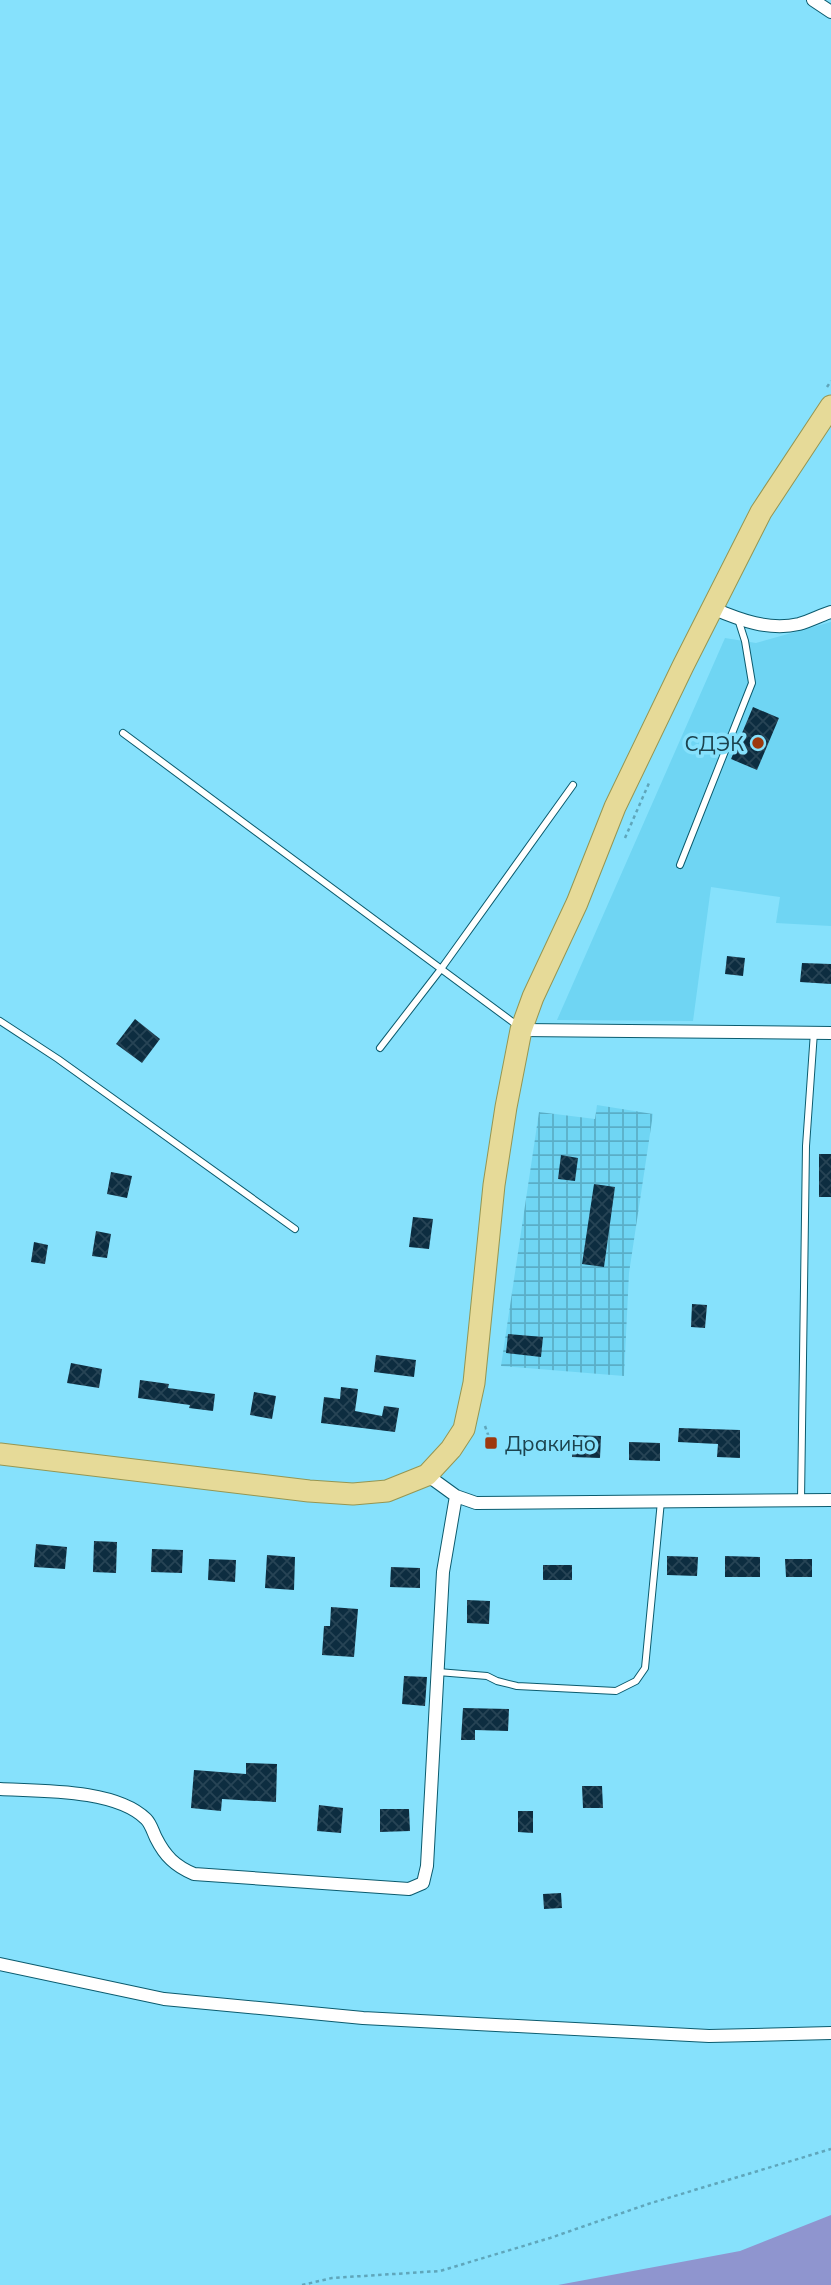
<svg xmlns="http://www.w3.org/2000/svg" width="831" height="2285" viewBox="0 0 831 2285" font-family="Mulish,sans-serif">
  <defs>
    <pattern id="industrial-grid" width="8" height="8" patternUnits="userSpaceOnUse" patternTransform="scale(1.75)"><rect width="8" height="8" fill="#6fd5f3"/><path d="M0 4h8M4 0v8" fill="none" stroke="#5aaec7"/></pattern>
    <pattern id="building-cross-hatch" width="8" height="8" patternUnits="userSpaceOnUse" patternTransform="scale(1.75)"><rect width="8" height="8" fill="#0d2d40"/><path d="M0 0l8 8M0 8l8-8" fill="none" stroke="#274455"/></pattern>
  </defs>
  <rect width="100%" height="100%" fill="#86e1fc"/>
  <path fill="#6fd5f3" d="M831 622V926L776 923 780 897 711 887 693 1021 557 1020 725 638 756 643Z"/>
  <path fill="url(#industrial-grid)" d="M597 1105 653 1114 629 1273 624 1376 501 1366 539 1112 595 1119Z"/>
  <path fill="#8f95cf" d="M831 2215V2285H558L740 2251Z"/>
  <path fill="url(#building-cross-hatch)" d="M753 707 779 718 757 770 731 759Z
    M727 956 745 958 743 976 725 974Z
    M802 963 831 964V984L800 982Z
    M135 1019 160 1039 142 1063 116 1044Z
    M819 1154H831V1197H819Z
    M561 1155 578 1158 575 1181 558 1179Z
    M111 1172 132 1176 127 1198 107 1194Z
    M594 1184 615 1187 604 1267 582 1264Z
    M413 1217 433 1219 429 1249 409 1247Z
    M96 1231 111 1234 107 1258 92 1256Z
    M34 1242 48 1245 45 1264 31 1262Z
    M692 1304 707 1305 705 1328 691 1327Z
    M508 1334 543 1337 541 1357 506 1353Z
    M376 1355 416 1360 414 1377 374 1372Z
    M71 1363 102 1369 99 1388 67 1383Z
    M140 1380 169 1384 168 1388 215 1394 213 1411 189 1408 190 1405 138 1398Z
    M341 1387 358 1389 355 1411 382 1416 384 1406 399 1408 395 1432 321 1423 324 1397 340 1399Z
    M254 1392 276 1396 272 1419 250 1415Z
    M679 1428 740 1430V1458L717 1457 718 1444 678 1442Z
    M573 1435 601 1436 600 1458 572 1457Z
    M629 1442 660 1443V1461L629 1460Z
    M94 1541 117 1542 116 1573 93 1572Z
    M36 1544 67 1547 65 1569 34 1567Z
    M152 1549 183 1550 182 1573 151 1572Z
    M267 1555 295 1557 294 1590 265 1588Z
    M667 1556 698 1557 697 1576 667 1575Z
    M725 1556 760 1557V1577H725Z
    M209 1559 236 1560 235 1582 208 1580Z
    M785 1559H812V1577H786Z
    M543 1565H572V1580H543Z
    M391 1567 420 1568V1588L390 1587Z
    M467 1600 490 1601 489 1624 467 1623Z
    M331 1607 358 1609 354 1657 322 1655 324 1626H330Z
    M404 1676 427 1677 425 1706 402 1704Z
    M463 1708 509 1709 508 1731 475 1730V1740H461Z
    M246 1763 277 1764 276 1802 222 1799 221 1811 191 1808 194 1770 246 1774Z
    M582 1786H602L603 1808H583Z
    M319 1805 343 1808 341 1833 317 1831Z
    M380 1809H409L410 1831 380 1832Z
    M518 1811H533V1833L518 1832Z
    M561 1893 562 1908 544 1909 543 1894Z"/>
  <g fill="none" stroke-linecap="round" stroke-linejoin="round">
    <g stroke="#0b5b6e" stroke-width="8">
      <path id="service" d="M123 733 518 1026
        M680 865 752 683 745 641 738 619
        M0 1021 58 1059 295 1229
        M380 1048 441 969 573 785
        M801 1500 806 1146 814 1032
        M438 1672 487 1676 497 1681 517 1686 616 1691 636 1681 645 1668 661 1501"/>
    </g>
    <g stroke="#0b5b6e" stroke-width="14">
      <path id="minor" d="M813 0 831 12
        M712 608C740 620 769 631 799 624 810 621 821 615 831 612
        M521 1030 831 1033
        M427 1475 456 1496 476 1503 831 1500
        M0 1789C41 1791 116 1789 146 1819 151 1824 153 1832 156 1838 165 1856 175 1866 194 1874L409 1889 423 1883 427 1866 443 1572 456 1496
        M0 1964 164 1999 363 2018 709 2036 831 2033"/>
    </g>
    <g stroke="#959652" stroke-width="23">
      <path id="primary" d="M0 1454 309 1491 353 1494 387 1491 427 1475 451 1449 464 1429 474 1383 494 1185 506 1107 521 1030 533 997 577 903 615 807 683 666 761 512 831 406"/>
    </g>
    <path stroke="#5fa6bb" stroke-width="2.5" stroke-dasharray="3.5 3.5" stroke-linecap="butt" d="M827 387 831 381
      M625 838 649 783
      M485 1426 491 1443
      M302 2285 332 2278 440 2271 550 2238 648 2204 831 2149"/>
    <use href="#service" stroke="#fff" stroke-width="6"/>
    <use href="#minor" stroke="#fff" stroke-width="12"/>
    <use href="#primary" stroke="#e6da98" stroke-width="21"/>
  </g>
  <g fill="#9d380e" stroke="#86e1fc" stroke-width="2.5">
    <circle cx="758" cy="743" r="7"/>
    <rect x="484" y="1436" width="14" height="14" rx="3.5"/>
  </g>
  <g text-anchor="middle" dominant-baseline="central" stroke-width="7" stroke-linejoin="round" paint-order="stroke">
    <g font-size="21" fill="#1c434e" stroke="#86e1fc" text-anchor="end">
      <text x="744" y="743">СДЭК</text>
      <text x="505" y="1443" text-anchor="start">Дракино</text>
    </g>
  </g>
</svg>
